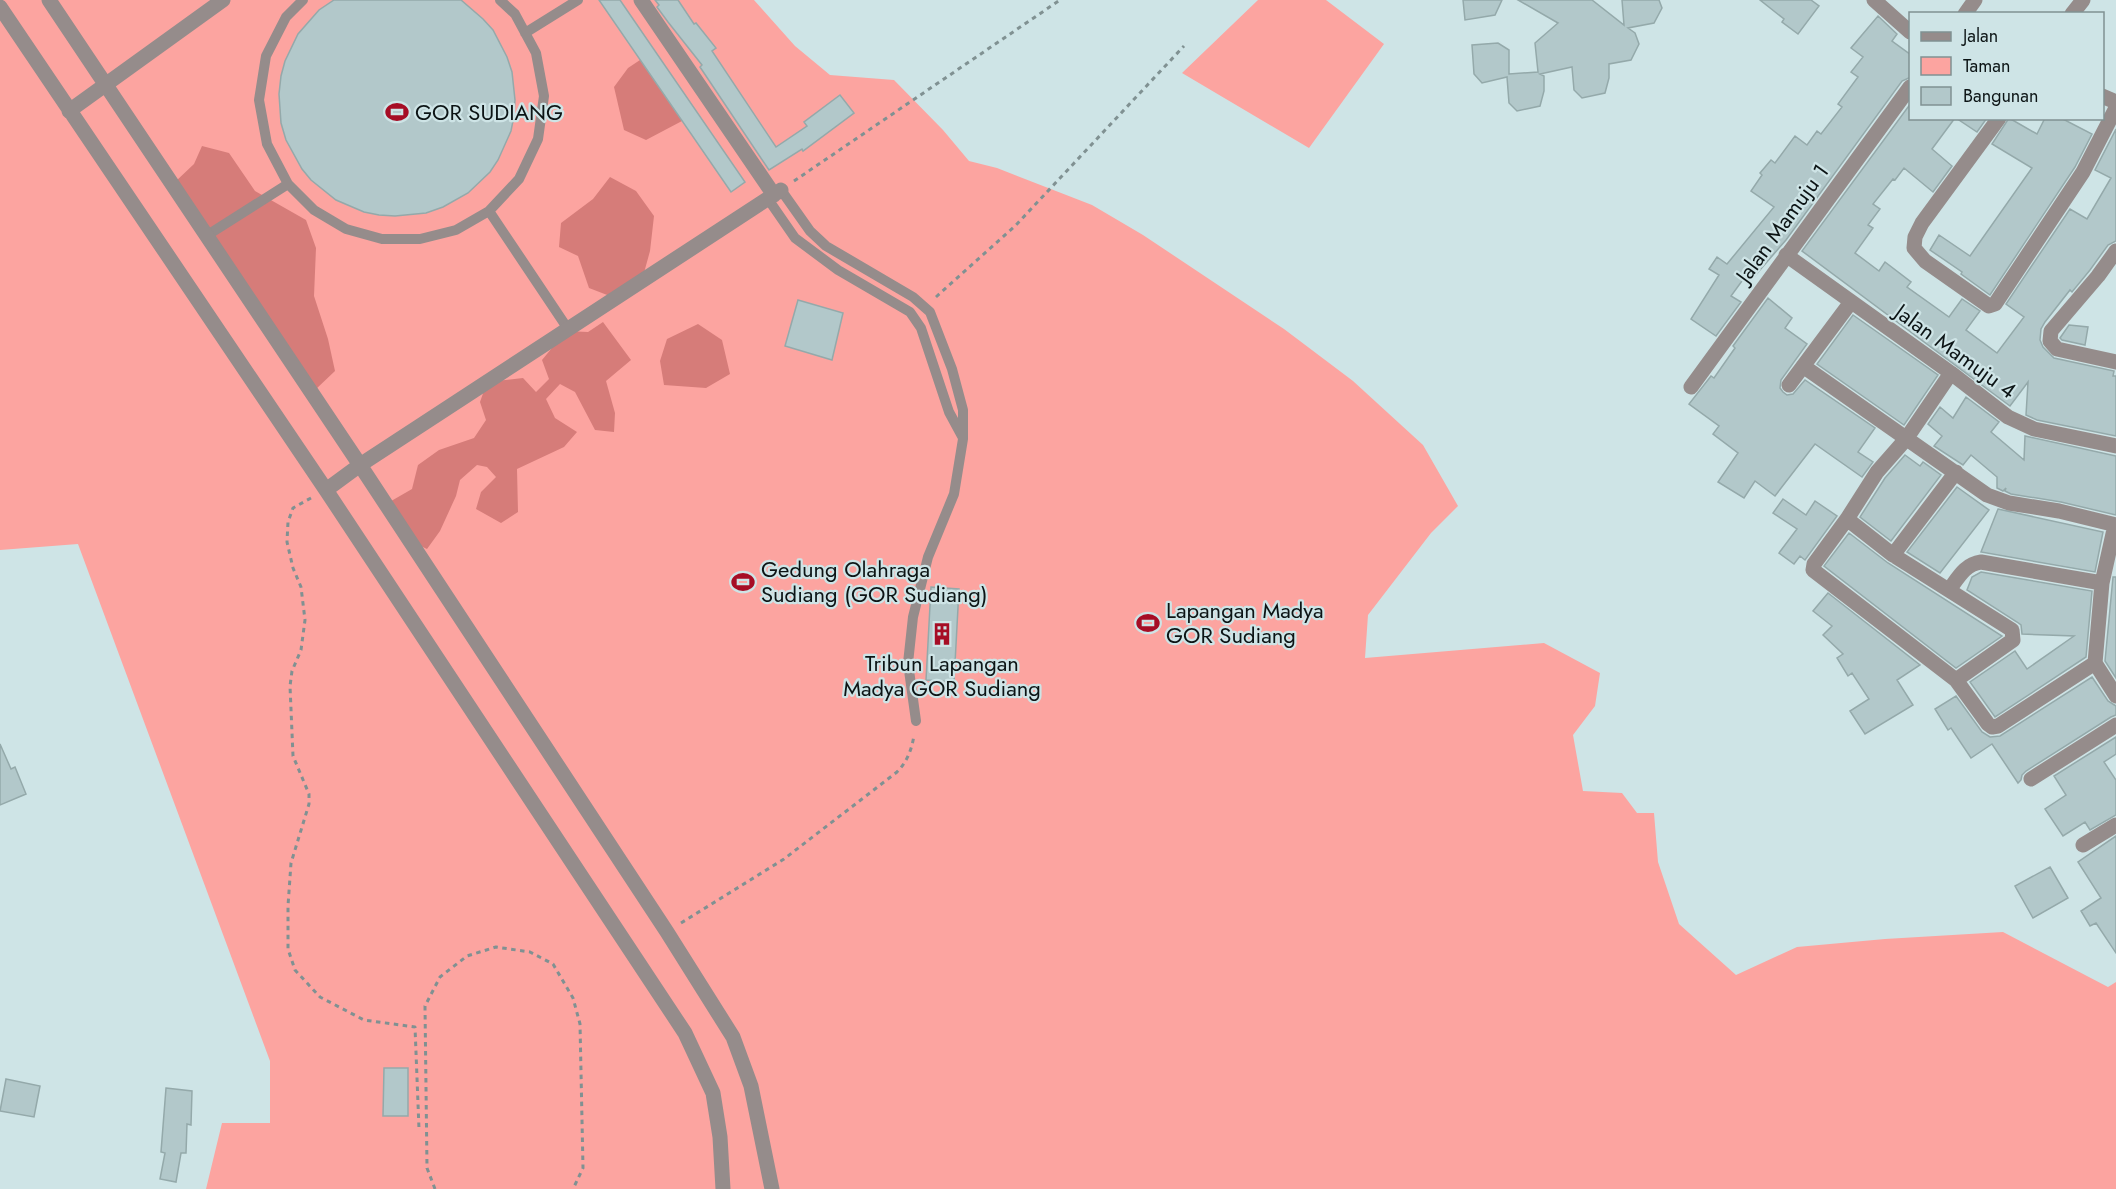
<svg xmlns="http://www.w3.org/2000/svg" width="2116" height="1189" viewBox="0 0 2116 1189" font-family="Jost,sans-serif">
  <rect width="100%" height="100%" fill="#cee4e6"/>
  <path fill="#fca4a0" d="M0 0H754L795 46 830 75 894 80 943 130 969 161 997 168 1092 205 1143 235 1284 329 1353 381 1423 445 1458 506 1431 533 1368 615 1365 658 1544 643 1600 673 1595 706 1573 735 1583 791 1622 793 1637 813H1654L1658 862 1679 924 1736 975 1797 947 1885 939 2003 932 2108 987 2116 982V1189H206L222 1123H270V1061L78 544 0 550Z
    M1258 0H1326L1384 44 1309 148 1182 73Z"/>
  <path fill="#d67c79" d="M640 60 682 121 646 140 624 130 614 87 628 68Z
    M202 146 229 153 255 191 306 220 316 248 314 296 328 339 335 371 315 390 175 182 194 164Z
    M610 177 636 191 654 216 650 251 642 280 615 298 589 288 578 256 559 247 561 223 593 199Z
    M603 322 631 360 606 381 615 413 614 432 595 430 575 392 560 384 546 399 555 418 577 432 564 447 517 469 518 512 501 523 476 509 481 492 496 477 487 467 477 465 460 480 456 496 440 531 427 549 410 541 386 504 412 489 418 465 439 450 474 438 486 420 480 402 487 382 523 378 536 392 549 379 542 360 566 331 588 332Z
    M698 324 722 340 730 374 706 388 664 385 660 361 667 339Z"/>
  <path fill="#b2c8ca" stroke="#94a9aa" stroke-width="1.5" d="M334 0H461L483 19 493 30 507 57 512 72 515 100 514 116 511 131 498 160 490 172 468 193 443 207 426 213 395 216 379 215 364 212 336 200 311 180 302 169 286 140 281 123 279 94 281 76 285 61 298 34 319 10Z
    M599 0H620L745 182 731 192Z
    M655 0H678L694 24 696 23 716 48 712 51 776 147 807 126 804 122 840 95 854 113 803 151 802 149 769 170 700 67 702 65 668 22 657 7 659 5Z
    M1463 0H1502L1495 15 1465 20Z
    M1518 0H1592L1624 25 1622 0H1659L1662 8 1654 23 1628 28 1635 33 1639 44 1631 60 1609 64V78L1605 93 1582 98 1574 90 1572 67 1540 74 1544 76V91L1540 106 1517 111 1509 103 1507 77 1482 83 1474 74 1472 45 1498 43 1509 50V74L1538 72 1535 43 1558 23Z
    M1760 0H1811L1819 6 1798 34 1782 22 1784 19Z
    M1878 16 1897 34 1892 41 1911 55V77L1902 81 1786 240 1753 278 1747 274 1731 296 1741 302 1716 336 1691 319 1719 275 1709 269 1717 257 1727 264 1774 207 1751 191 1762 175 1760 173 1771 160 1775 163 1795 136 1807 145 1817 131 1821 134 1842 107 1838 104 1858 77 1851 72 1863 57 1851 48Z
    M1911 103V118H1955L1932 149 1952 166 1933 192 1904 168 1895 180 1893 179 1873 204 1880 209 1868 225 1873 228 1855 253 1879 271 1885 262 1911 282 1907 287 1949 317 1962 299 1980 311 1966 330 1997 353 2024 317 2006 304 2070 209 2087 219 2111 178 2095 170 2116 129V241L2108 245 2090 270 2072 292 2070 290 2045 322 2041 329 2040 340 2043 347 2054 358 2114 371 2113 376H2116V436L2037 420 2026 415 2028 382 2010 406 1802 251Z
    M1956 118H1987L1977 132Z
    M2009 118 2037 134 2045 118H2061L2092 134 2075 167 1990 295 1961 274 1962 272 1930 250 1939 235 1970 256 2032 168 1992 144Z
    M1768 298 1792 318 1785 328 1807 344 1781 380 1780 388 1783 392 1787 395 1793 394 1805 380 1875 428 1858 452 1873 462 1862 477 1815 444 1775 496 1755 481 1744 498 1718 482 1738 453 1713 434 1719 426 1689 404 1711 376 1714 378 1735 348 1733 346Z
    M798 300 843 313 832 360 785 346Z
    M1853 315 1938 375 1904 425 1817 364Z
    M2069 325 2088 327 2085 345 2062 340 2060 338Z
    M1966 397 1999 422 1991 432 2024 460 2025 436 2116 456V515L2061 502 2011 494 2005 491 2006 488 2003 491 1997 488V477L1971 455 1963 465 1934 446 1942 436 1928 424 1940 407 1953 418Z
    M1905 455 1920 466 1923 462 1941 475 1891 541 1860 517 1885 478Z
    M1957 487 1989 510 1940 573 1907 552Z
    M1783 499 1806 515 1815 501 1837 516 1805 560 1800 556 1794 564 1779 553 1797 529 1773 513Z
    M1998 509 2103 532 2095 572 1981 552Z
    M1849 533 1888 563 2002 636 1956 668 1824 566Z
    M1981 572 2092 591 2086 657 1995 717 1970 682 2015 651 2027 669 2074 636 2022 634 2021 625 2017 622 1967 590 1972 577Z
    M2113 577H2116V678L2105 661Z
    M931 587 959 589 954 682 926 680Z
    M1828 593 1920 665 1897 680 1913 705 1865 734 1850 711 1869 699 1852 673 1848 676 1837 658 1843 654 1823 635 1832 626 1813 611Z
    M2092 677 2108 701 2116 706V715L2111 717 2026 771 2022 775 2021 780 2018 783 1992 744 1971 758 1951 728 1948 730 1935 709 1956 696 1982 732 1990 737 2000 736Z
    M2116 737V754L2104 762 2116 780V815L2090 830 2085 822 2063 836 2045 809 2066 795 2054 776Z
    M0 744 11 769 15 767 26 794 0 805Z
    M2116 836V953L2096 923 2090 926 2081 911 2101 898 2078 862Z
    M2050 867 2068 898 2033 918 2015 886Z
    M384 1068H408V1116H383Z
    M6 1079 40 1086 34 1117 0 1111Z
    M166 1088 192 1091 191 1125 187 1124 186 1153H181L176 1182 160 1179 165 1153 161 1152Z"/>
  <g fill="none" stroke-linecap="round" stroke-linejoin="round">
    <path stroke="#809192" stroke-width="3" stroke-dasharray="4.5 4.5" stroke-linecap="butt" d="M794 181 1060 0
      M936 297 1016 225 1184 46
      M311 498 293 508 288 522 287 542 293 568 301 587 305 620 301 650 292 671 290 686 293 756 309 794V804L291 863 288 906V949L295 970 320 997 364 1020 415 1027 419 1129
      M681 923 784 859 897 772C907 762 912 749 914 735
      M435 1189 427 1168 425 1006 440 977 467 956 496 947 530 952 553 964 573 998 580 1024 583 1168 573 1189"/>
    <path stroke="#958c8b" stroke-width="10" d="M303 0 286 17 266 56 259 100 267 144 288 184 314 210 346 229 382 239H420L456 230 489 211 519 179 538 139 544 96 536 53 515 14 500 0
      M525 33 578 0
      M781 190 810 231 826 246 913 297 930 312 952 369 963 410V439L954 494 928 557 913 617 908 663 916 721
      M768 199 795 238 838 270 910 312 921 328 949 412 962 436
      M489 211 568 329
      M206 236 288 184"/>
    <path stroke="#958c8b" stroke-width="15" d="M49 0 360 465 667 932 733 1037 751 1086 772 1189
      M641 0 774 195
      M1874 0 1910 32
      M0 7 326 490 685 1033 713 1093 720 1137 723 1189
      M1965 14 1975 0
      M2072 14 2083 0
      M2102 96 2116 102
      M69 111 223 0
      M1999 118 1922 223 1915 237 1914 248 1925 261 1989 306 1995 304 2083 172 2116 108
      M2116 251 2098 276 2051 331 2050 341 2057 349 2116 362
      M1786 255 1951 373 2008 417 2034 429 2116 446
      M1803 366 1987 495 2009 503 2059 511 2116 525
      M1951 373 1906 439 1877 472 1847 519 1814 564 1813 570 1956 680 1988 724 1992 727 1998 726 2095 663
      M1789 385 1851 302
      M1691 387 1910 87
      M326 490 360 465 781 190
      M1847 519 1893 555 2012 630 2013 640 1956 680
      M2115 525 2102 583 2095 663 2116 696
      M1893 555 1956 472
      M1949 590C1958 578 1965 564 1981 562L2102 583
      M2031 779 2116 725
      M2083 845 2116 825"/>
  </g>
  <defs>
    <g id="stadium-bare" transform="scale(1.8)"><path d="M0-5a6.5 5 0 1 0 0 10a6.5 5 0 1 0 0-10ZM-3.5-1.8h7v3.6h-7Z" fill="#a60d25" stroke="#cee4e6" stroke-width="2.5" paint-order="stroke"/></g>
    <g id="building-bare" transform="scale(1.8)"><path d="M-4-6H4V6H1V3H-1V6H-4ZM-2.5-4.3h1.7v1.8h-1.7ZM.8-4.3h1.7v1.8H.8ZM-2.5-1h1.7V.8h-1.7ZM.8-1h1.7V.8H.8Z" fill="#a60d25" stroke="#cee4e6" stroke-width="2.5" paint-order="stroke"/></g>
  </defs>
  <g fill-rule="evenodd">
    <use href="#stadium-bare" x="397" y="112"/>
    <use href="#stadium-bare" x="743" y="582"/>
    <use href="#stadium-bare" x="1148" y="623"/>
    <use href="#building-bare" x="942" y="634"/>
  </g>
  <g text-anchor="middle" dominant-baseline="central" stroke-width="4.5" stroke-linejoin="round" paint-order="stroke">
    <g font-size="22" fill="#0c1415" stroke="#cee4e6" text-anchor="start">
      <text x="415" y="112">GOR SUDIANG</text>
      <text x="761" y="569">Gedung Olahraga<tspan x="761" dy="25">Sudiang (GOR Sudiang)</tspan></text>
      <text x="1166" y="610">Lapangan Madya<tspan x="1166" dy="25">GOR Sudiang</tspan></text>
      <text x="942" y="663" text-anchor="middle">Tribun Lapangan<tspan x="942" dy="25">Madya GOR Sudiang</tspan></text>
    </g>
    <g font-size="22" fill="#0c1415" stroke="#cee4e6">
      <text transform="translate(1782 223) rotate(-54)">Jalan Mamuju 1</text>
      <text transform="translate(1956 351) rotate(36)">Jalan Mamuju 4</text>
    </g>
  </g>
  <rect x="1909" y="12" width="195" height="108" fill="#cee4e6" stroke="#809192" stroke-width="1.5"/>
  <rect x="1921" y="32" width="30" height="9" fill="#958c8b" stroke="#809192" stroke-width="1.5"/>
  <text x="1963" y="42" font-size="18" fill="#0c1415">Jalan</text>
  <rect x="1921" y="57" width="30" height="18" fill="#fca4a0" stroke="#809192" stroke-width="1.5"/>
  <text x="1963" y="72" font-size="18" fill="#0c1415">Taman</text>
  <rect x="1921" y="87" width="30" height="18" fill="#b2c8ca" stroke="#809192" stroke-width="1.5"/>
  <text x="1963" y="102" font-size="18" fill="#0c1415">Bangunan</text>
</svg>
